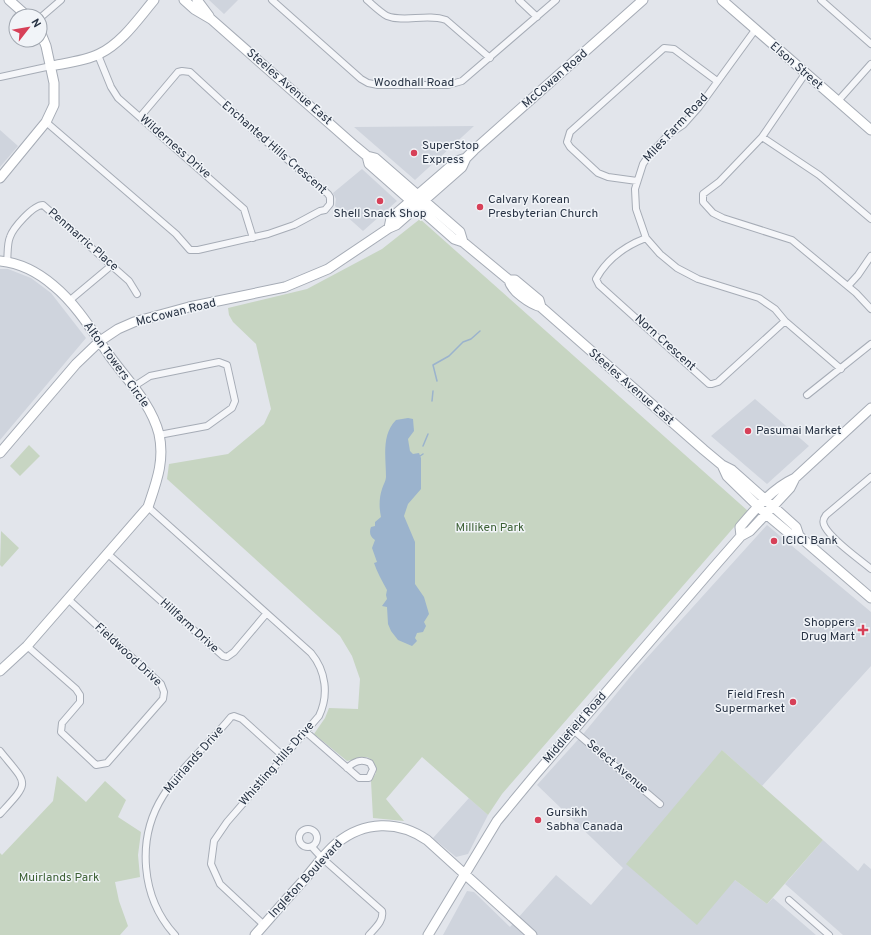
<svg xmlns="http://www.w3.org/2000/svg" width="871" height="935" viewBox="0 0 871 935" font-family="Overpass,sans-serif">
  <rect width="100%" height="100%" fill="#e2e5eb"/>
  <path fill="#cfd4dd" d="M209 0H238L224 14Z
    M474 126 415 180 354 127Z
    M0 130 18 146 0 167Z
    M362 169 397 201 363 231 335 206 336 199 333 193Z
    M0 269H8L31 278 51 293 86 338 0 440Z
    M755 399 809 446 767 484 711 436Z
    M767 525 871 612V666L762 786 722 750 735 880 767 904 773 898 816 935H443L467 891 474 892 510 927 556 875 591 905 623 868 537 785 584 733 635 671Z
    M469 798 488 815 468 854 456 857 433 838Z
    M823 840 858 871 864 863 871 869V935H843L785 884Z"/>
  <path fill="#c7d5c2" d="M420 219 748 511 502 794 488 815 422 757 386 799 404 821 373 818 371 781 376 773 372 760 367 757 347 761 314 734 325 718 329 708 358 709 360 679 352 656 340 636 167 479 169 464 228 454 264 424 271 409 256 344 233 322 229 315 228 308 307 289 382 249Z
    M29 445 40 456 20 476 10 466Z
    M1 531 19 548 2 567 0 565Z
    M722 750 823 840 767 904 735 880 697 925 626 864Z
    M57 776 86 802 105 781 126 800 118 817 141 832 138 855 140 877 115 882 119 901 128 926 120 935H0V853L2 855 53 801Z"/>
  <path fill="#9bb3cd" d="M408 418 413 419 414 431 408 439 410 451 413 454 419 453 421 458V489L408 504 404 516 415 542V584L424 597 429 614 424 622 426 626 423 632 417 633 415 638 417 641 412 646 398 640 391 631 388 624 387 607 382 606 387 599 386 595 387 590C382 581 377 572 374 563L377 562 372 548 375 540C370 537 369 532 371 527L375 526V522L381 517C379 508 379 498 382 489 383 485 386 481 386 477 386 458 381 435 396 420Z"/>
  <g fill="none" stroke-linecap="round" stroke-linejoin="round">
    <path stroke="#9bb3cd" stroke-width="1.5" d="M437 381 433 365 449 356 463 342 471 339 480 331
      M432 401 433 391
      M423 446 428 434
      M420 456 423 454"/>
    <g stroke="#a6acb6" stroke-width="8">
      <path id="street" d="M272 0 361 79 368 83 378 85H448L462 81 556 0
        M367 0C373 5 380 12 387 16 404 23 427 13 446 20L490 58
        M519 0 537 17
        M821 0 871 44
        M40 18 61 0
        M755 30 699 107 683 125 668 135 647 158 643 164 635 189 636 209 646 238 660 254 677 268 698 279 759 298 775 309 785 321 841 369
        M98 55 111 87 118 98 244 209 253 238
        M805 74 762 137 719 182 703 194V202L713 213 723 218 792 240 856 293 871 309
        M0 77 51 66
        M838 101 871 64
        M46 122 176 234 190 250H198L268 234 294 225 320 211 325 210 330 204V197L328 194 255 132 190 72 182 71 178 72 140 117
        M762 137 819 175 871 219
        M637 181 608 177 598 173 570 147 567 142 570 132 664 48 674 49 717 81
        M646 238C625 246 607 259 596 279L599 285 709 384H712L718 382 785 321
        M7 262C8 254 7 244 10 237 13 228 33 205 43 205L129 281 137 294
        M848 286 858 275 871 256
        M69 301 112 265
        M133 387 150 376 219 362 227 365 235 401 232 408 207 426 159 435
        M807 395 871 344
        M871 477 826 515C823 519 822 522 825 527 833 541 858 558 871 569
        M148 507 311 653C326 671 329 695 319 716L227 822 214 841 211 864 220 884 264 925
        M108 554 223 656 227 657 234 652 266 614
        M27 646 76 689 80 695V702L62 723 61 732 96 765 107 763 163 699 164 692 161 684 68 599
        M573 730 660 804
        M306 732 359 778H369L373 769 370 763C361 758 354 762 347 768
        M0 751C28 786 31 780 0 814
        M299 838a9 9 0 1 1 18 0a9 9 0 1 1-18 0Z
        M312 847 322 858 382 911C384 921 375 928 369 935
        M789 900 829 935
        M175 935C141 898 136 839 163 796 181 767 209 744 231 717L234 716 242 719 284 757"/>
    </g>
    <g stroke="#a6acb6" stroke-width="11">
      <path id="secondary" d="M9 0 27 16
        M184 0 194 9 211 19 355 146 367 156 369 164 454 239 463 242 509 280C511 291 530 304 541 307L704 450 722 465 732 470 796 527 799 536 871 598
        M197 0 209 16
        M722 0 871 130
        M51 66C66 63 85 61 99 54 122 43 138 19 154 0
        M367 156 375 158 460 232 463 242
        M0 178 46 122 54 105V83L46 46 40 31
        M389 228 391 218 457 161 466 158
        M0 261C20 263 39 273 54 286 76 304 93 332 109 355 127 380 151 403 159 434 165 461 156 483 148 507L27 646 0 671
        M509 280H515L539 300 541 307
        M0 453 76 364 100 341 118 329 134 322 189 307 285 287 328 269 389 228 396 225 462 167 466 158 474 150 643 0
        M722 465 727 476 766 514 790 534 799 536
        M741 536 740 527C756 508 773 488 795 478L871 408
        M255 935C271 917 287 898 304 880 314 868 324 854 337 843 364 821 398 820 427 840L532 935
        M428 935 497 821 535 775 713 568 741 536 750 531 790 488 795 478"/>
    </g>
    <use href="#street" stroke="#f5f6f9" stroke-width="6"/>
    <use href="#secondary" stroke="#fff" stroke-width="9"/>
  </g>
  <g fill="#d74058" stroke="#f1f4f8" stroke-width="1.5">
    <circle cx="414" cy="153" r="4"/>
    <circle cx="380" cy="201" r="4"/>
    <circle cx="480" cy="207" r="4"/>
    <circle cx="748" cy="431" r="4"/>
    <circle cx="774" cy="541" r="4"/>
    <path d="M861 624h4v4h4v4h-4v4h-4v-4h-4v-4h4z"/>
    <circle cx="793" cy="702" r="4"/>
    <circle cx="538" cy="820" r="4"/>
  </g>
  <g text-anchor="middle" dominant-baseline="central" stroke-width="3" stroke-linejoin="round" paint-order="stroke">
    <g font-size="12" fill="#283344" stroke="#f1f4f8">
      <text transform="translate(796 66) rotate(41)">Elson Street</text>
      <text transform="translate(555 79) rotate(-41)">McCowan Road</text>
      <text x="414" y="83">Woodhall Road</text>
      <text transform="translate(289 87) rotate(41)">Steeles Avenue East</text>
      <text transform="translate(676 128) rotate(-47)">Miles Farm Road</text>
      <text transform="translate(175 147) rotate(41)">Wilderness Drive</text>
      <text transform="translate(274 148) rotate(41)">Enchanted Hills Crescent</text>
      <text transform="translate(83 240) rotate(41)">Penmarric Place</text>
      <text transform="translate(176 313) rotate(-14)">McCowan Road</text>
      <text transform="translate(665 343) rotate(42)">Norn Crescent</text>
      <text transform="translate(116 365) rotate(54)">Alton Towers Circle</text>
      <text transform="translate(631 387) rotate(41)">Steeles Avenue East</text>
      <text transform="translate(189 626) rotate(42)">Hillfarm Drive</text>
      <text transform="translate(128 655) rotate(43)">Fieldwood Drive</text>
      <text transform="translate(575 728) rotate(-49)">Middlefield Road</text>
      <text transform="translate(194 760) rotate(-49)">Muirlands Drive</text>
      <text transform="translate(277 764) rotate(-49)">Whistling Hills Drive</text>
      <text transform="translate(617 767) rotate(40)">Select Avenue</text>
      <text transform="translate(306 879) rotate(-47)">Ingleton Boulevard</text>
    </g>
    <g font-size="12" fill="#283344" stroke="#f1f4f8" text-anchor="start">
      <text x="422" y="146">SuperStop<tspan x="422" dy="14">Express</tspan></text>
      <text x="488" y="200">Calvary Korean<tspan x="488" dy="14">Presbyterian Church</tspan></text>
      <text x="380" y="214" text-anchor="middle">Shell Snack Shop</text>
      <text x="756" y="431">Pasumai Market</text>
      <text x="782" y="541">ICICI Bank</text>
      <text x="855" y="623" text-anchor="end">Shoppers<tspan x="855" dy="14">Drug Mart</tspan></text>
      <text x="785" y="695" text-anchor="end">Field Fresh<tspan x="785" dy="14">Supermarket</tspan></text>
      <text x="546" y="813">Gursikh<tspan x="546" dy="14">Sabha Canada</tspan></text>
    </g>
    <g font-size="12" fill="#3d6135" stroke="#f1f4f8">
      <text x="490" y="528">Milliken Park</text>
      <text x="59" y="878">Muirlands Park</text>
    </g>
  </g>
  <g transform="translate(28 28) rotate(59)"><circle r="19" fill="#f1f4f8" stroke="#a1a7b0"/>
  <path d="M0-3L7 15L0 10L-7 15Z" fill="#d74058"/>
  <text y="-6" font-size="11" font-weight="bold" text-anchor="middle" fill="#283344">N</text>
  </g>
</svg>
